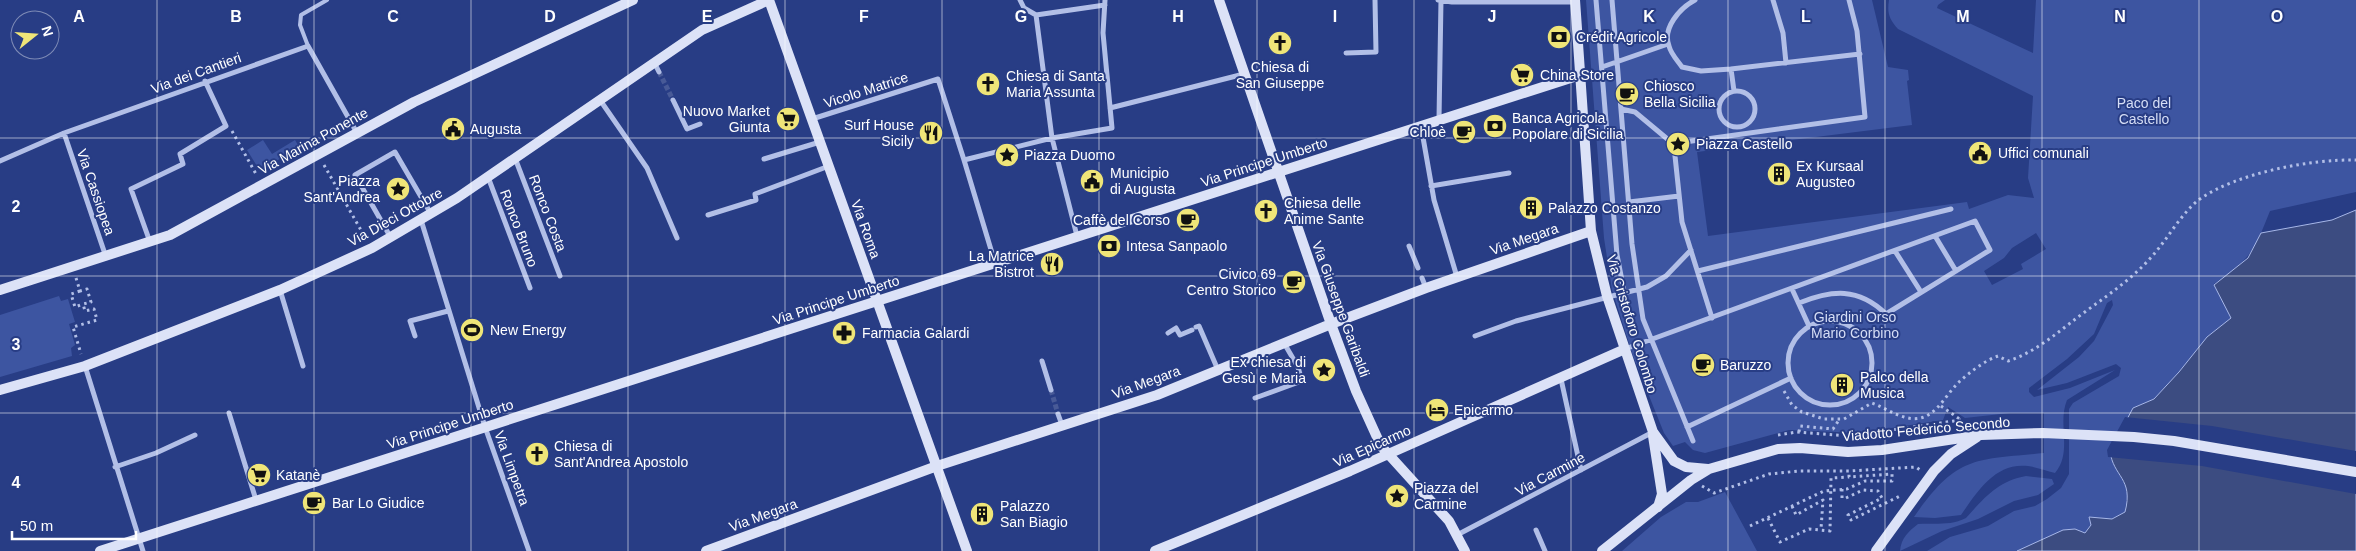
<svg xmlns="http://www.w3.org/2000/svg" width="2356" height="551" viewBox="0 0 2356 551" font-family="Helvetica,sans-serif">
  <rect width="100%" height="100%" fill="#283d85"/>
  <path fill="#3d55a1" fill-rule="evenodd" d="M1586 0H1872L1888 67 1908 70 1909 80 1907 81 1912 125 1697 152 1708 236 1967 202 1969 209 2008 195 2034 198 2028 178 2033 96 1898 29C1889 19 1887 13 1889 0H1945L1938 5 1937 8 2033 53 2036 0H2356V192L2270 211C2254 251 2251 259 2214 284L2232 318 2207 337 2179 372 2154 399 2133 408 2121 476 2128 489 2125 512 2112 519 2090 517 2091 525 2085 533 2075 529 2017 551H1927L1950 537 1988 526 2014 511 2035 506 2047 499 2061 488 2069 474V409L2073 403 2119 376 2121 368 2116 364 2067 383 2037 390 2079 357 2094 341 2113 305 2112 300 2107 303 2094 334 2067 359 2029 388V392L2034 397 2070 388 2115 370 2067 400C2057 424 2073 452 2055 473 2046 471 2037 467 2028 466 1995 462 1977 492 1961 515L1935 518 1914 517C1957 455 1974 460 2044 453V413H2010L1965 418 1948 407 1943 420 1859 433 1789 430 1705 453 1693 450 1685 442 1673 446 1664 433 1633 356 1612 290 1604 238ZM2036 233 2046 249 2021 264 2023 269 1992 285 1984 271 2004 258 2012 248Z
    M263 140 272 154 295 140 299 147 260 171 247 150Z
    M59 296 61 301 68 299 75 322 69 324 75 345 71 348 72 356 0 377V315Z
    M2026 476 2052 479 2054 484 2038 495 2014 501 1978 519 1942 531 1900 551C1901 538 1909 531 1918 524 1935 523 1950 526 1966 518 1984 498 1998 481 2026 476Z
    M1725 492 1757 551H1622L1661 517 1686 502H1698Z"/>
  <path fill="#3c4c81" stroke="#a7b7e8" d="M2356 210V551H2017L2063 530 2075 529 2085 533 2091 525 2089 517 2112 519 2125 512C2134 478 2113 477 2110 451L2133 408 2154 399 2179 372 2207 337 2231 318 2214 285 2248 258 2261 233 2332 220Z"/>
  <path fill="#283d85" d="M2125 417 2212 426 2356 451V494L2202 466 2108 457 2107 450Z"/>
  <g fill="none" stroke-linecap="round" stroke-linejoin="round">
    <path stroke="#485a97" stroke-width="5" stroke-dasharray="5 2.5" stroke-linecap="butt" d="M659 72 673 100
      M1051 390 1058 414"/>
    <path stroke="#b2bfe7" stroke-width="3" stroke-dasharray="2.5 4" stroke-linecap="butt" d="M232 131 256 174
      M324 165 366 239
      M76 278 80 291 87 289 91 302 83 304 85 311 94 309 97 320 73 327 81 354
      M80 291 71 294 75 307 83 304
      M1784 391 1792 405 1802 412 1824 419H1844L1872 403C1883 407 1893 414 1904 417 1933 426 1943 397 1959 382 1970 372 1984 361 1998 356L2008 361C2034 353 2057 333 2078 317 2105 297 2133 279 2154 254 2168 238 2183 211 2200 199 2237 173 2311 159 2356 160
      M1941 406 1961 420
      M1799 432 1800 426 1833 429 1839 420
      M1778 435 1797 432 1850 436 1961 420
      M1702 486 1714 493 1769 474 1799 471H1849L1916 467 1920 470
      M1842 489V498H1846L1863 490 1878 491 1882 498 1848 515 1851 520 1900 496
      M1792 506 1796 515 1823 500 1821 529
      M1768 518 1780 542 1809 529 1830 531 1831 478 1849 477
      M1750 526 1824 491 1847 489 1865 481H1892V474L1849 477V471"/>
    <path stroke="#b2bfe7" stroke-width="4" d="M308 46 300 25 301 15 327 0"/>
    <path stroke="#b2bfe7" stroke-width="5" d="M1020 0 1024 8 1036 15
      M1438 0 1452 2H1575
      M1596 0 1617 255 1624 291
      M1612 0 1632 244 1643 319 1693 441
      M1695 0C1680 8 1662 28 1669 46 1671 54 1677 60 1682 67L1701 71 1731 69 1860 54
      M1773 0 1783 33 1786 63
      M1105 5 1036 15 1052 138 1112 128 1103 33 1105 0
      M1346 53 1376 52 1375 0
      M654 62 659 72
      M1602 67 1668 44
      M1731 69 1734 91
      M1719 109a18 18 0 1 1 36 0a18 18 0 1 1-36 0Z
      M600 100 647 168 677 238
      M673 100 687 129 700 124
      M1110 108 1244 74
      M1621 109 1635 112 1677 147
      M812 119 938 79 964 160
      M1439 119 1441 0
      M1421 126 1434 200 1457 277
      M64 133 106 257
      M515 158 560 276
      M764 159 820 142
      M0 161 64 133 308 46 357 133
      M488 177 530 288
      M1431 186 1509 173
      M1629 202 1679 196
      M708 215 756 200 755 194 829 166
      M421 220 485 427 529 551
      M1935 236 1956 271
      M391 238 355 175 395 152 431 214
      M150 242 131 189 183 164 180 154 226 126 205 81
      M1409 246 1418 268
      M1895 251 1921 292
      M995 263 964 160 1052 138 1077 236
      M1698 271 1951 209
      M1422 278 1426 288
      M1792 289 1809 326
      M280 290 303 366
      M1712 318 1682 222 1675 156 1677 147 1685 142 1865 117 1857 31 1849 0
      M1788 363a42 42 0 1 1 84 0a42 42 0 1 1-84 0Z
      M1196 327 1199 326 1218 370
      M1168 333 1176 328 1180 335 1192 330
      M415 336 410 321 448 311
      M1475 336 1516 321 1647 287 1666 276 1691 250
      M1625 349 1975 221 1990 250 1886 314C1858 287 1832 290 1799 303
      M1042 361 1051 390
      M85 366 143 551
      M1561 379 1581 470
      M1255 398 1299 382 1301 378 1298 367 1284 343
      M229 413 256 500
      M1058 414 1062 425
      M1687 427 1791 378
      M115 467 156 453 195 435
      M1536 530 1545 551
      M1457 535 1653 432"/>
    <path stroke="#dce2f7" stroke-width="10" d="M769 0 967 551
      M1219 0 1331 324 1356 391 1381 446 1449 521 1465 551
      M1575 0 1591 231 1607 296 1653 432 1674 461 1686 467 1708 469
      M0 290 170 235 414 102 633 0
      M0 390 85 366 280 290 372 248 457 198 702 30 769 0
      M1653 436 1662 494 1658 507
      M100 551 1580 75
      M706 551 937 466 1157 395 1331 324 1426 288 1591 231
      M1155 551 1350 471 1625 349
      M1602 551 1691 480 1709 469 1778 449 1800 448 1848 452 1882 450 1981 435 2043 433 2134 437 2174 441 2356 472
      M1876 551 1934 471 1951 454 1977 437"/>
  </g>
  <path fill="none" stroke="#fff" stroke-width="1" stroke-opacity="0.55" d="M157 0V551M314 0V551M471 0V551M628 0V551M785 0V551M942 0V551M1099 0V551M1257 0V551M1414 0V551M1571 0V551M1728 0V551M1885 0V551M2042 0V551M2199 0V551M0 138H2356M0 276H2356M0 413H2356"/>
  <defs>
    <g id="bank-disc" transform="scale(1.25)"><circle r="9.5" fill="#efe578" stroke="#283d85"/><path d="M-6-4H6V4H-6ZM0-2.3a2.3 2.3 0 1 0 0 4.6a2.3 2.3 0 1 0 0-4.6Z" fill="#111"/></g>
    <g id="church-disc" transform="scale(1.25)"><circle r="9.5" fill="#efe578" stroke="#283d85"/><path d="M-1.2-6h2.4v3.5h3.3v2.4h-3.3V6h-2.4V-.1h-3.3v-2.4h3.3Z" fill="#111"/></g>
    <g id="supermarket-disc" transform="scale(1.25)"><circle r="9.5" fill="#efe578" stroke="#283d85"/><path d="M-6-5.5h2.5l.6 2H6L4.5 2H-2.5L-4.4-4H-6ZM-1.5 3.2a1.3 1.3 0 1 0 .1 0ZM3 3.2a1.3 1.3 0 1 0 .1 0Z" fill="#111"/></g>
    <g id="cafe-disc" transform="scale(1.25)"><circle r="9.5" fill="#efe578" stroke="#283d85"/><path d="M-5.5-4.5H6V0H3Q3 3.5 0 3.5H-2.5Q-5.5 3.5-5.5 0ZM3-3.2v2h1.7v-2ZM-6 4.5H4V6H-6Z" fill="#111"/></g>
    <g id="civic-disc" transform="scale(1.25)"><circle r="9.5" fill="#efe578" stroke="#283d85"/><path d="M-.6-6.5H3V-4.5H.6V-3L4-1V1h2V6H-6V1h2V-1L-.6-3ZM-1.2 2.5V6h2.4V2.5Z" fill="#111"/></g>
    <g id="restaurant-disc" transform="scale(1.25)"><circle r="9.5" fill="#efe578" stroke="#283d85"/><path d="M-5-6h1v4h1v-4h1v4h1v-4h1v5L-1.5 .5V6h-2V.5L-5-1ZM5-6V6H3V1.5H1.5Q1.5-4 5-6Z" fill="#111"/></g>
    <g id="sight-disc" transform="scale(1.25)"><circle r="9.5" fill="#efe578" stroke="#283d85"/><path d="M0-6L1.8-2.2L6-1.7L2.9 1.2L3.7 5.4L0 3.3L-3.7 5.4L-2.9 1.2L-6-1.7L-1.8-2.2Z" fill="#111"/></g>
    <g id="building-disc" transform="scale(1.25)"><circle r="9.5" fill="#efe578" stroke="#283d85"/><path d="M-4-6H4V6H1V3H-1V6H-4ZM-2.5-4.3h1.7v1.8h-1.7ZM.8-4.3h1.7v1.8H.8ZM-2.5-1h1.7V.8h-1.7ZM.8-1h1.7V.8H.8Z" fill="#111"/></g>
    <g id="stadium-disc" transform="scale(1.25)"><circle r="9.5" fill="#efe578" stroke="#283d85"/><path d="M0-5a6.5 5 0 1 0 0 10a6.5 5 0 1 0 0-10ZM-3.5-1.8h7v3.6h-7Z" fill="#111"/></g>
    <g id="pharmacy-disc" transform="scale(1.25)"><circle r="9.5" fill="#efe578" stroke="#283d85"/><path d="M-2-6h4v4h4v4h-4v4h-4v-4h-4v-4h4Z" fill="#111"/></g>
    <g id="hotel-disc" transform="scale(1.25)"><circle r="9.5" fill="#efe578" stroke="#283d85"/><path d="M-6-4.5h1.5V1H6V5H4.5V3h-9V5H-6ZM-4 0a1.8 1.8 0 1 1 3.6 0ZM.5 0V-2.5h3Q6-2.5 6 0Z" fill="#111"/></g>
  </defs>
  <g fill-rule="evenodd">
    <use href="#bank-disc" x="1559" y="37"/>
    <use href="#church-disc" x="1280" y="43"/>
    <use href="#supermarket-disc" x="1522" y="75"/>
    <use href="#church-disc" x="988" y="84"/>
    <use href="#cafe-disc" x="1627" y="94"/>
    <use href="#supermarket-disc" x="788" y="119"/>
    <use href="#bank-disc" x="1495" y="126"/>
    <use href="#civic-disc" x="453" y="129"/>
    <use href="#cafe-disc" x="1464" y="132"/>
    <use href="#restaurant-disc" x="931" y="133"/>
    <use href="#sight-disc" x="1678" y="144"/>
    <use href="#civic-disc" x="1980" y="153"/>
    <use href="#sight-disc" x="1007" y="155"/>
    <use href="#building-disc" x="1779" y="174"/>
    <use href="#civic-disc" x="1092" y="181"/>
    <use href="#sight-disc" x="398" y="189"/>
    <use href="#building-disc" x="1531" y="208"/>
    <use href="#church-disc" x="1266" y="211"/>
    <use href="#cafe-disc" x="1188" y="220"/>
    <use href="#bank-disc" x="1109" y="246"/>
    <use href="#restaurant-disc" x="1052" y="264"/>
    <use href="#cafe-disc" x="1294" y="282"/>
    <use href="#stadium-disc" x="472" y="330"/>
    <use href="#pharmacy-disc" x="844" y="333"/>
    <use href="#cafe-disc" x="1703" y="365"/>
    <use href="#sight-disc" x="1324" y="370"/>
    <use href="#building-disc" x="1842" y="385"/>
    <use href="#hotel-disc" x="1437" y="410"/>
    <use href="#church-disc" x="537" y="454"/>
    <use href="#supermarket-disc" x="259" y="475"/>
    <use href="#sight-disc" x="1397" y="496"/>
    <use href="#cafe-disc" x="314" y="503"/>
    <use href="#building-disc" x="982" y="514"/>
  </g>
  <g text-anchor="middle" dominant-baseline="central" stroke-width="4" stroke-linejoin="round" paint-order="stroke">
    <g font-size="14" fill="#fff" stroke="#283d85" text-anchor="start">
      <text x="1576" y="37">Crédit Agricole</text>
      <text x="1280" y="67" text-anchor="middle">Chiesa di<tspan x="1280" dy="16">San Giuseppe</tspan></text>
      <text x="1540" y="75">China Store</text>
      <text x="1006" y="76">Chiesa di Santa<tspan x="1006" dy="16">Maria Assunta</tspan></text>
      <text x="1644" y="86">Chiosco<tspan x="1644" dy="16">Bella Sicilia</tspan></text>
      <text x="770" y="111" text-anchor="end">Nuovo Market<tspan x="770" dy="16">Giunta</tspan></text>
      <text x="1512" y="118">Banca Agricola<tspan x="1512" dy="16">Popolare di Sicilia</tspan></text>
      <text x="914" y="125" text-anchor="end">Surf House<tspan x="914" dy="16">Sicily</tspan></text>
      <text x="470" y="129">Augusta</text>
      <text x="1446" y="132" text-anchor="end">Chloè</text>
      <text x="1696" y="144">Piazza Castello</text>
      <text x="1998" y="153">Uffici comunali</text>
      <text x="1024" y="155">Piazza Duomo</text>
      <text x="1796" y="166">Ex Kursaal<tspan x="1796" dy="16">Augusteo</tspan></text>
      <text x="1110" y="173">Municipio<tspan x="1110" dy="16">di Augusta</tspan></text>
      <text x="380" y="181" text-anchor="end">Piazza<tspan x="380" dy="16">Sant'Andrea</tspan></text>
      <text x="1284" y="203">Chiesa delle<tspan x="1284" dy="16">Anime Sante</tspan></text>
      <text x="1548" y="208">Palazzo Costanzo</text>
      <text x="1170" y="220" text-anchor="end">Caffè del Corso</text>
      <text x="1126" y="246">Intesa Sanpaolo</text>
      <text x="1034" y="256" text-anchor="end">La Matrice<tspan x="1034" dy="16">Bistrot</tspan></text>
      <text x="1276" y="274" text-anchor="end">Civico 69<tspan x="1276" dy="16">Centro Storico</tspan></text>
      <text x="490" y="330">New Energy</text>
      <text x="862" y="333">Farmacia Galardi</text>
      <text x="1306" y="362" text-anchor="end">Ex chiesa di<tspan x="1306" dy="16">Gesù e Maria</tspan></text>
      <text x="1720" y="365">Baruzzo</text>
      <text x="1860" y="377">Palco della<tspan x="1860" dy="16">Musica</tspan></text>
      <text x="1454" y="410">Epicarmo</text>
      <text x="554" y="446">Chiesa di<tspan x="554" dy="16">Sant'Andrea Apostolo</tspan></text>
      <text x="276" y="475">Katanè</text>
      <text x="1414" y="488">Piazza del<tspan x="1414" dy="16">Carmine</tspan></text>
      <text x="332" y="503">Bar Lo Giudice</text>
      <text x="1000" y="506">Palazzo<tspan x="1000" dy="16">San Biagio</tspan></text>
    </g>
    <g font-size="14" fill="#fff" stroke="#283d85">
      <text transform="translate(196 73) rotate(-20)">Via dei Cantieri</text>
      <text transform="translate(866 90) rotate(-18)">Vicolo Matrice</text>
      <text transform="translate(313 141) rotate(-29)">Via Marina Ponente</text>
      <text transform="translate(1264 162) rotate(-18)">Via Principe Umberto</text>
      <text transform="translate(96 192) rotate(71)">Via Cassiopea</text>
      <text transform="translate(548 213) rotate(69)">Ronco Costa</text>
      <text transform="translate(395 217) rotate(-29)">Via Dieci Ottobre</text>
      <text transform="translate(519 228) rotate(69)">Ronco Bruno</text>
      <text transform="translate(866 229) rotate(70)">Via Roma</text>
      <text transform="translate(1524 239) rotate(-19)">Via Megara</text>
      <text transform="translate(836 300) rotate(-18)">Via Principe Umberto</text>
      <text transform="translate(1341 309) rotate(70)">Via Giuseppe Garibaldi</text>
      <text transform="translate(1632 324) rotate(73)">Via Cristoforo Colombo</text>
      <text transform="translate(1146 382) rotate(-20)">Via Megara</text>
      <text transform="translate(450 424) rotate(-18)">Via Principe Umberto</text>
      <text transform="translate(1926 429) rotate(-5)">Viadotto Federico Secondo</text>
      <text transform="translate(1372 446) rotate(-24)">Via Epicarmo</text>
      <text transform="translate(512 468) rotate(70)">Via Limpetra</text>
      <text transform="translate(1550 474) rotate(-28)">Via Carmine</text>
      <text transform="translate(763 515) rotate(-20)">Via Megara</text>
    </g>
    <g font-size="14" fill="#d6def6" stroke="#283d85">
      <text x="2144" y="103">Paco del<tspan x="2144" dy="16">Castello</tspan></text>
      <text x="1855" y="317">Giardini Orso<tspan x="1855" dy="16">Mario Corbino</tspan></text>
    </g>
  </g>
  <g font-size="16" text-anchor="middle" font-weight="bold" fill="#fff" stroke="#283d85" stroke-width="4" stroke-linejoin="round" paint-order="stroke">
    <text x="79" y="22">A</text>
    <text x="236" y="22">B</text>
    <text x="393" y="22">C</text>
    <text x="550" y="22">D</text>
    <text x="707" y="22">E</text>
    <text x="864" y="22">F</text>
    <text x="1021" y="22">G</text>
    <text x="1178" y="22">H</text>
    <text x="1335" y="22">I</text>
    <text x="1492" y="22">J</text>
    <text x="1649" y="22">K</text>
    <text x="1806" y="22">L</text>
    <text x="1963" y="22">M</text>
    <text x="2120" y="22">N</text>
    <text x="2277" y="22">O</text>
    <text x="16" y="212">2</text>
    <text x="16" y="350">3</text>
    <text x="16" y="488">4</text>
  </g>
  <g transform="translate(35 35) rotate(73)"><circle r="24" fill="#283d85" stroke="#7e8bb6"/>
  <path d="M0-4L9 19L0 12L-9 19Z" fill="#efe578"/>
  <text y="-8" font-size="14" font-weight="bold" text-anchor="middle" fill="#ffffff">N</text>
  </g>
  <path d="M12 531v8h124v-8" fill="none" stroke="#ffffff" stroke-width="2.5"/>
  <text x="20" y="531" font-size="15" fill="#ffffff" stroke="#283d85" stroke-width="4" paint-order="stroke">50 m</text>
</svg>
